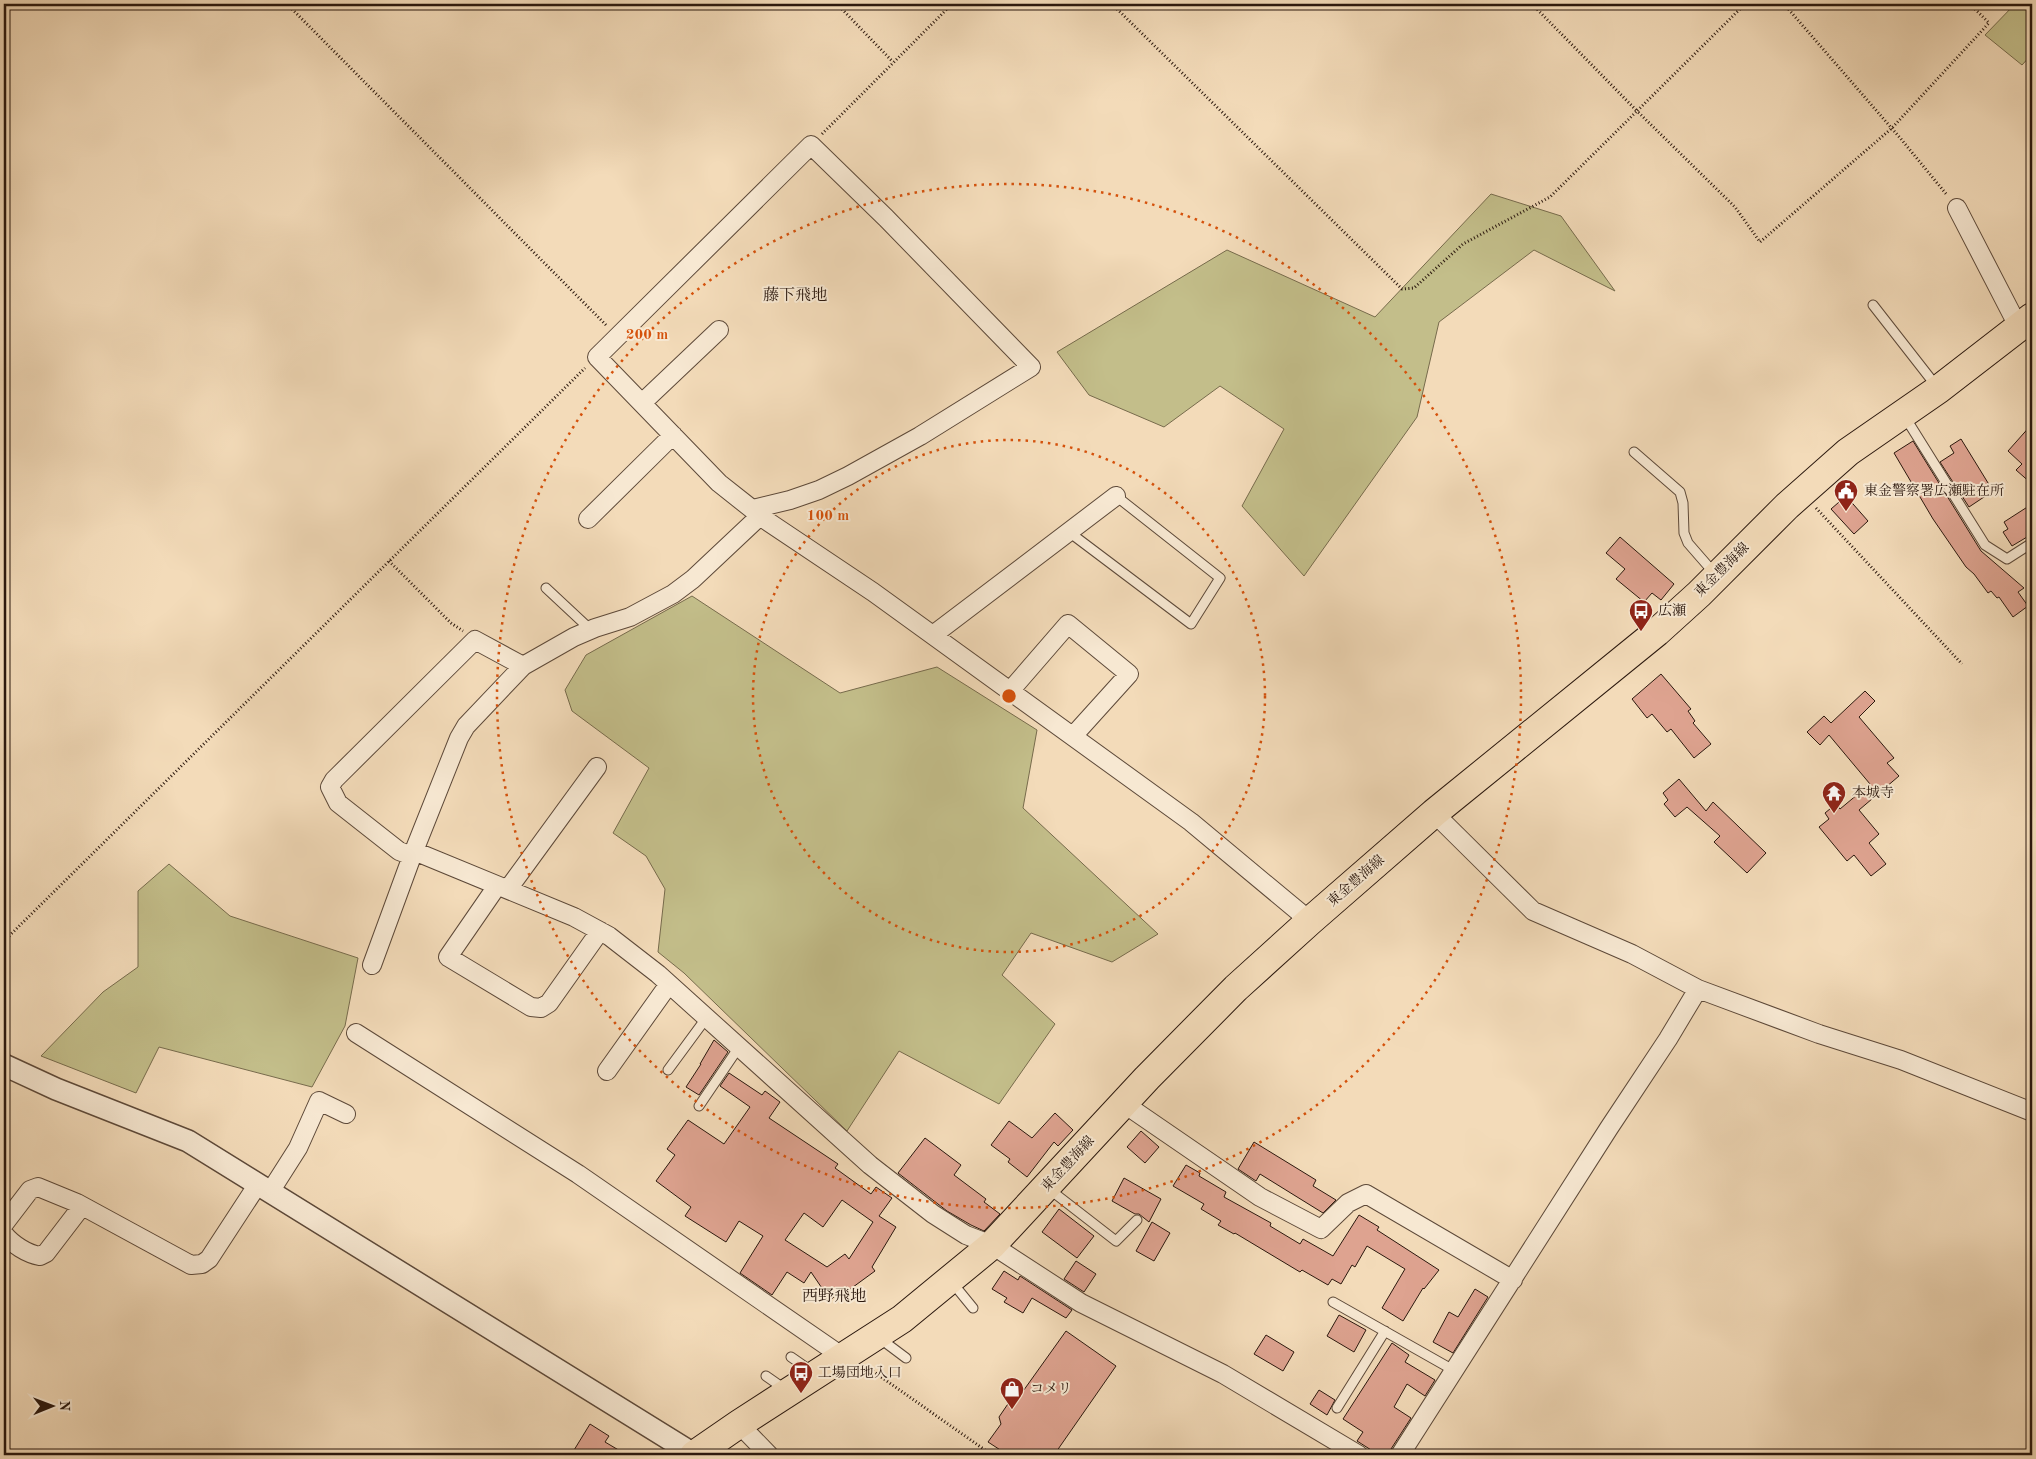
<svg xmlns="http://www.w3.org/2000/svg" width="2036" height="1459" viewBox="0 0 2036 1459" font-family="'Old Standard TT','Noto Serif JP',serif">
  <rect width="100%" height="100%" fill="#f3dbb9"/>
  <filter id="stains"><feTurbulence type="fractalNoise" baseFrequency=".004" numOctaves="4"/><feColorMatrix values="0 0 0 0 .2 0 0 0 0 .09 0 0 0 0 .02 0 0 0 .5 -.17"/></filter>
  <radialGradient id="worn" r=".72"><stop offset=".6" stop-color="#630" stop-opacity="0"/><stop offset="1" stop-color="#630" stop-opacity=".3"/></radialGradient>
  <path fill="#c3be8a" stroke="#776b4c" d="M2015 4H2032V54L2022 65 1985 35Z
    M1491 194 1561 216 1615 291 1534 250 1439 322 1417 417 1304 576 1242 506 1284 429 1220 386 1164 427 1089 395 1057 352 1227 250 1375 317Z
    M692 596 840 693 937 667 1037 730 1023 808 1158 934 1112 962 1031 933 1002 975 1055 1024 999 1104 899 1051 847 1131 684 973 658 952 665 889 646 856 613 833 649 768 572 711 565 690 586 655Z
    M169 864 230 916 358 958 345 1026 312 1087 159 1047 136 1093 41 1056 103 992 138 967V891Z"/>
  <path fill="#dea390" stroke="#2b180e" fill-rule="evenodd" d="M2032 424V484L2016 470 2022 464 2008 451Z
    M1961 439 1993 491 1969 507 1940 462 1954 453 1950 446Z
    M1913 441 1981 551 2024 588 2018 592 2028 606 2013 617 1999 597 1997 598 1991 591 1988 593 1974 574 1966 567 1933 519 1894 453Z
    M1846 496 1868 521 1854 534 1831 509Z
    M2032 504V534L2012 546 2003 532 2008 529 2004 522Z
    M1620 537 1674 584 1661 600 1652 593 1644 602 1616 579 1625 569 1606 553Z
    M1661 674 1691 709 1688 711 1695 721 1693 723 1711 744 1694 758 1671 729 1667 732 1652 714 1647 718 1632 699Z
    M1865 691 1875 701 1859 717 1894 758 1887 763 1899 776 1859 810 1879 834 1869 843 1886 864 1871 876 1854 855 1847 861 1819 827 1829 819 1825 813 1836 804 1840 809 1870 784 1829 735 1820 745 1807 732 1824 716 1831 723Z
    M1679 779 1706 811 1713 802 1766 853 1747 873 1714 842 1720 836 1687 807 1675 817 1664 804 1668 800 1663 793Z
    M714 1040 728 1052 699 1095 686 1087 701 1064H700Z
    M729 1073 762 1095 765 1091 780 1102 769 1118 838 1164 835 1168 871 1194 876 1187 892 1198 879 1216 896 1227 872 1267 875 1271 849 1290 847 1287 830 1300 811 1272 804 1283 787 1272 772 1295 740 1273 763 1236 739 1221 726 1242 685 1216 691 1207 656 1181 675 1155 667 1149 688 1120 724 1144 750 1107 720 1086ZM842 1200 873 1222 849 1259 845 1254 827 1267 785 1240 804 1213 823 1227Z
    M1055 1113 1073 1130 1058 1146 1054 1142 1027 1177 1008 1162 1010 1159 991 1145 1009 1121 1032 1138Z
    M1141 1131 1159 1147 1145 1163 1127 1147Z
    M925 1138 961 1165 954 1175 986 1199 984 1202 1000 1214 984 1231 971 1225 947 1211 898 1173Z
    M1254 1142 1316 1180 1313 1186 1336 1200 1323 1213 1260 1174 1256 1181 1238 1169Z
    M1186 1165 1200 1173 1199 1176 1226 1192 1224 1197 1271 1223 1270 1226 1300 1244 1303 1239 1333 1256 1359 1215 1379 1227 1377 1230 1439 1270 1424 1289 1423 1288 1403 1321 1382 1308 1405 1269 1367 1246 1355 1267 1352 1265 1341 1284 1332 1279 1328 1285 1302 1270 1300 1272 1235 1233 1234 1234 1218 1225 1221 1221 1201 1209 1204 1204 1173 1186Z
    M1124 1178 1161 1199 1149 1222 1139 1214H1135L1112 1201Z
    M1059 1209 1094 1236 1077 1258 1042 1232Z
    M1152 1222 1170 1233 1154 1261 1136 1251Z
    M1076 1261 1096 1274 1084 1292 1064 1279Z
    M1004 1271 1018 1280 1020 1276 1072 1310 1066 1318 1032 1298 1023 1313 1004 1302 1007 1298 992 1289Z
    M1475 1289 1488 1297 1453 1353 1433 1342 1449 1312 1458 1317Z
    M1339 1315 1366 1330 1354 1352 1327 1336Z
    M1066 1331 1116 1366 1054 1455H1008L988 1442 1001 1424 999 1417 1014 1395 1021 1394Z
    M1266 1335 1294 1352 1283 1371 1254 1354Z
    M1392 1343 1409 1355 1405 1362 1435 1380 1425 1396 1407 1384 1394 1407 1411 1418 1391 1449 1389 1455H1379L1357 1441 1363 1432 1343 1419Z
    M1319 1390 1335 1400 1327 1415 1310 1404Z
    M590 1424 609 1436 605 1442 627 1455H571Z"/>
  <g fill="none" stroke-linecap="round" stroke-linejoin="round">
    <g stroke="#5d4939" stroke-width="11">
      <path id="service" d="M1873 305 1937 387
        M1905 417 1985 545 2007 559 2032 543
        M1634 452 1680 492 1683 503 1684 533 1688 543 1715 574
        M1069 532 1191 624 1220 578 1116 496
        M546 588 591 630
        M668 1070 707 1017
        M699 1106 739 1047
        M1049 1189 1116 1241 1137 1220
        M951 1281 973 1308
        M1333 1302 1455 1371
        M878 1337 906 1358
        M791 1357 814 1373
        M766 1376 786 1390
        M1337 1408 1385 1331"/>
    </g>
    <g stroke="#5d4939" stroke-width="20">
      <path id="minor" d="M1957 208 2019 328
        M642 403 719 330
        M753 509 790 500 819 490 848 476 920 436 1031 367 886 218 811 145 597 357 719 483 767 521 873 592 1191 822 1310 921
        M588 519 673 435
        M933 635 1116 496
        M1010 691 1068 624 1129 674 1073 736
        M1434 813 1533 911 1632 954 1698 989 1819 1034 1901 1060 2032 1112
        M414 851 574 917 609 936 658 974 870 1165 933 1214 966 1235 992 1245 1081 1303 1223 1374 1359 1455
        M412 856 399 851 338 803 330 787 334 780 475 640 523 666
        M497 886 448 957 531 1007 541 1008 549 1003 600 931
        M508 889 597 767
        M372 965 412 856 459 738 466 726 523 666 574 637 595 628 630 617 673 594 693 579 761 515
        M356 1033 578 1174 843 1357
        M607 1071 669 984
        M1123 1103 1260 1197 1321 1229 1348 1203 1366 1194 1513 1280
        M270 1192 298 1148 319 1101 346 1114
        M4 1224 30 1190 38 1187 77 1203 191 1265 202 1264 209 1259 258 1184
        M4 1234C12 1244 27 1254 40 1256L46 1253 82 1206
        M739 1424 769 1455
        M1400 1455 1609 1128 1668 1039 1698 989"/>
    </g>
    <g stroke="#5d4939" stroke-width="24">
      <path id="tertiary" d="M4 1065 56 1089 188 1141 695 1455"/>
    </g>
    <g stroke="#2b180e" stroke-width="30">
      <path id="primary" d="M694 1455 739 1424 902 1319 992 1245 1147 1078 1236 988 1310 921 1434 813 1657 632 1699 594 1787 506 1848 452 1939 389 2032 317"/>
    </g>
    <path stroke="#2b180e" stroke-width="3" stroke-dasharray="1 2.5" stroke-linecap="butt" d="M287 4 607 326
      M837 4 893 62
      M1112 4 1402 289 1414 288 1463 244 1550 197 1637 111 1532 4
      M1745 4 1637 111 1735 207 1760 242 1892 128 1989 23 1970 4
      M1784 4 1901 139 1947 195
      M822 134 952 4
      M1816 508 1962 664
      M389 561 451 623 463 631
      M4 941 585 368
      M867 1367 992 1455"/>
    <use href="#service" stroke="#f7e8d2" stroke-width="9"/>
    <use href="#minor" stroke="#f7e8d2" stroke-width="18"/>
    <use href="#tertiary" stroke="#f7e8d2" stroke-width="21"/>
    <use href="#primary" stroke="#f3dbb9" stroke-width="28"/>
  </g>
  <g fill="none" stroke="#d5520c" stroke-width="2.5" stroke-dasharray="2.5 5">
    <circle cx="1009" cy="696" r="256"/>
    <circle cx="1009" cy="696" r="512"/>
  </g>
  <defs>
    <g id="civic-pin" transform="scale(1.25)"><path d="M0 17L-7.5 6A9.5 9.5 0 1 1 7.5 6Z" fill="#8f2418" stroke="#f7e8d2"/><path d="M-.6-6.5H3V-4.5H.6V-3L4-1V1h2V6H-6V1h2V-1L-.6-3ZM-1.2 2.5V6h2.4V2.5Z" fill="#fff"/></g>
    <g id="bus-pin" transform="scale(1.25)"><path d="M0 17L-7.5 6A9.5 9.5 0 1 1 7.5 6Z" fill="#8f2418" stroke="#f7e8d2"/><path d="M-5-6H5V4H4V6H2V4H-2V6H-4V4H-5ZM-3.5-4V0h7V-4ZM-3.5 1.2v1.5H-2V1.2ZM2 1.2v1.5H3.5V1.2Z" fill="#fff"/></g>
    <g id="temple-pin" transform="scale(1.25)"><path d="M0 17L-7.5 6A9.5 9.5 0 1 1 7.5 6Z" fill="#8f2418" stroke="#f7e8d2"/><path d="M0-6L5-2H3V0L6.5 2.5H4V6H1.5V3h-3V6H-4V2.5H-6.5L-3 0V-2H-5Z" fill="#fff"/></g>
    <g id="shop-pin" transform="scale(1.25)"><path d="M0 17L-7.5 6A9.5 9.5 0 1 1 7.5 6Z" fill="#8f2418" stroke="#f7e8d2"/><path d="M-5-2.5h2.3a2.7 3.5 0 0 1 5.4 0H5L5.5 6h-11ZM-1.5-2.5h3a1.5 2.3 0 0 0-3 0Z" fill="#fff"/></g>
  </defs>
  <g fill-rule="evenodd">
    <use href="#civic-pin" x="1846" y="491"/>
    <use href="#bus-pin" x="1641" y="611"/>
    <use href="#temple-pin" x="1834" y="793"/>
    <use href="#bus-pin" x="801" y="1373"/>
    <use href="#shop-pin" x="1012" y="1389"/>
  </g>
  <g text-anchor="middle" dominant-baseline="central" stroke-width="4" stroke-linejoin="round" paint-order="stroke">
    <g font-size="14" fill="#2b180e" stroke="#f7e8d2" text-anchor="start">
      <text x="1864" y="491">東金警察署広瀬駐在所</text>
      <text x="1658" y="611">広瀬</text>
      <text x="1852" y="793">本城寺</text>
      <text x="818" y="1373">工場団地入口</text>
      <text x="1030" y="1389">コメリ</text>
    </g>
    <g font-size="14" fill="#2b180e" stroke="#f7e8d2">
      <text transform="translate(1722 570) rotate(-45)">東金豊海線</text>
      <text transform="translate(1356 881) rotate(-41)">東金豊海線</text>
      <text transform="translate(1068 1164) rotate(-47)">東金豊海線</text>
    </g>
    <g font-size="16" fill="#2b180e" stroke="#f7e8d2">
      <text x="795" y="296">藤下飛地</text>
      <text x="834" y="1297">西野飛地</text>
    </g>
  </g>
  <circle cx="1009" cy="696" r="8" fill="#d5520c" stroke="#f7e8d2" stroke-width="2.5"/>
  <g font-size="15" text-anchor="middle" font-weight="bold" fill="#d5520c" stroke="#f7e8d2" stroke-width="4" stroke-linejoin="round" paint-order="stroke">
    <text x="647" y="339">200 m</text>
    <text x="828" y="520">100 m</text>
  </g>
  <rect width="2036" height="1459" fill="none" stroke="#f3dbb9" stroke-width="20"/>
  <rect x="5" y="5" width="2026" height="1449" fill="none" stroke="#2b180e" stroke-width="2.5"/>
  <rect x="10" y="10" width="2016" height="1439" fill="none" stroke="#2b180e"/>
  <g transform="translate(52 1406) rotate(89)" stroke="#f7e8d2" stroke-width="4" paint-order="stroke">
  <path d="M0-4L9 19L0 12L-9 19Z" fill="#2b180e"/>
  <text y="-8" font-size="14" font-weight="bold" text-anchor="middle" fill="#2b180e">N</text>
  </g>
  <rect width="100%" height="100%" filter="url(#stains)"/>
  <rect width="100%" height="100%" fill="url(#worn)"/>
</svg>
